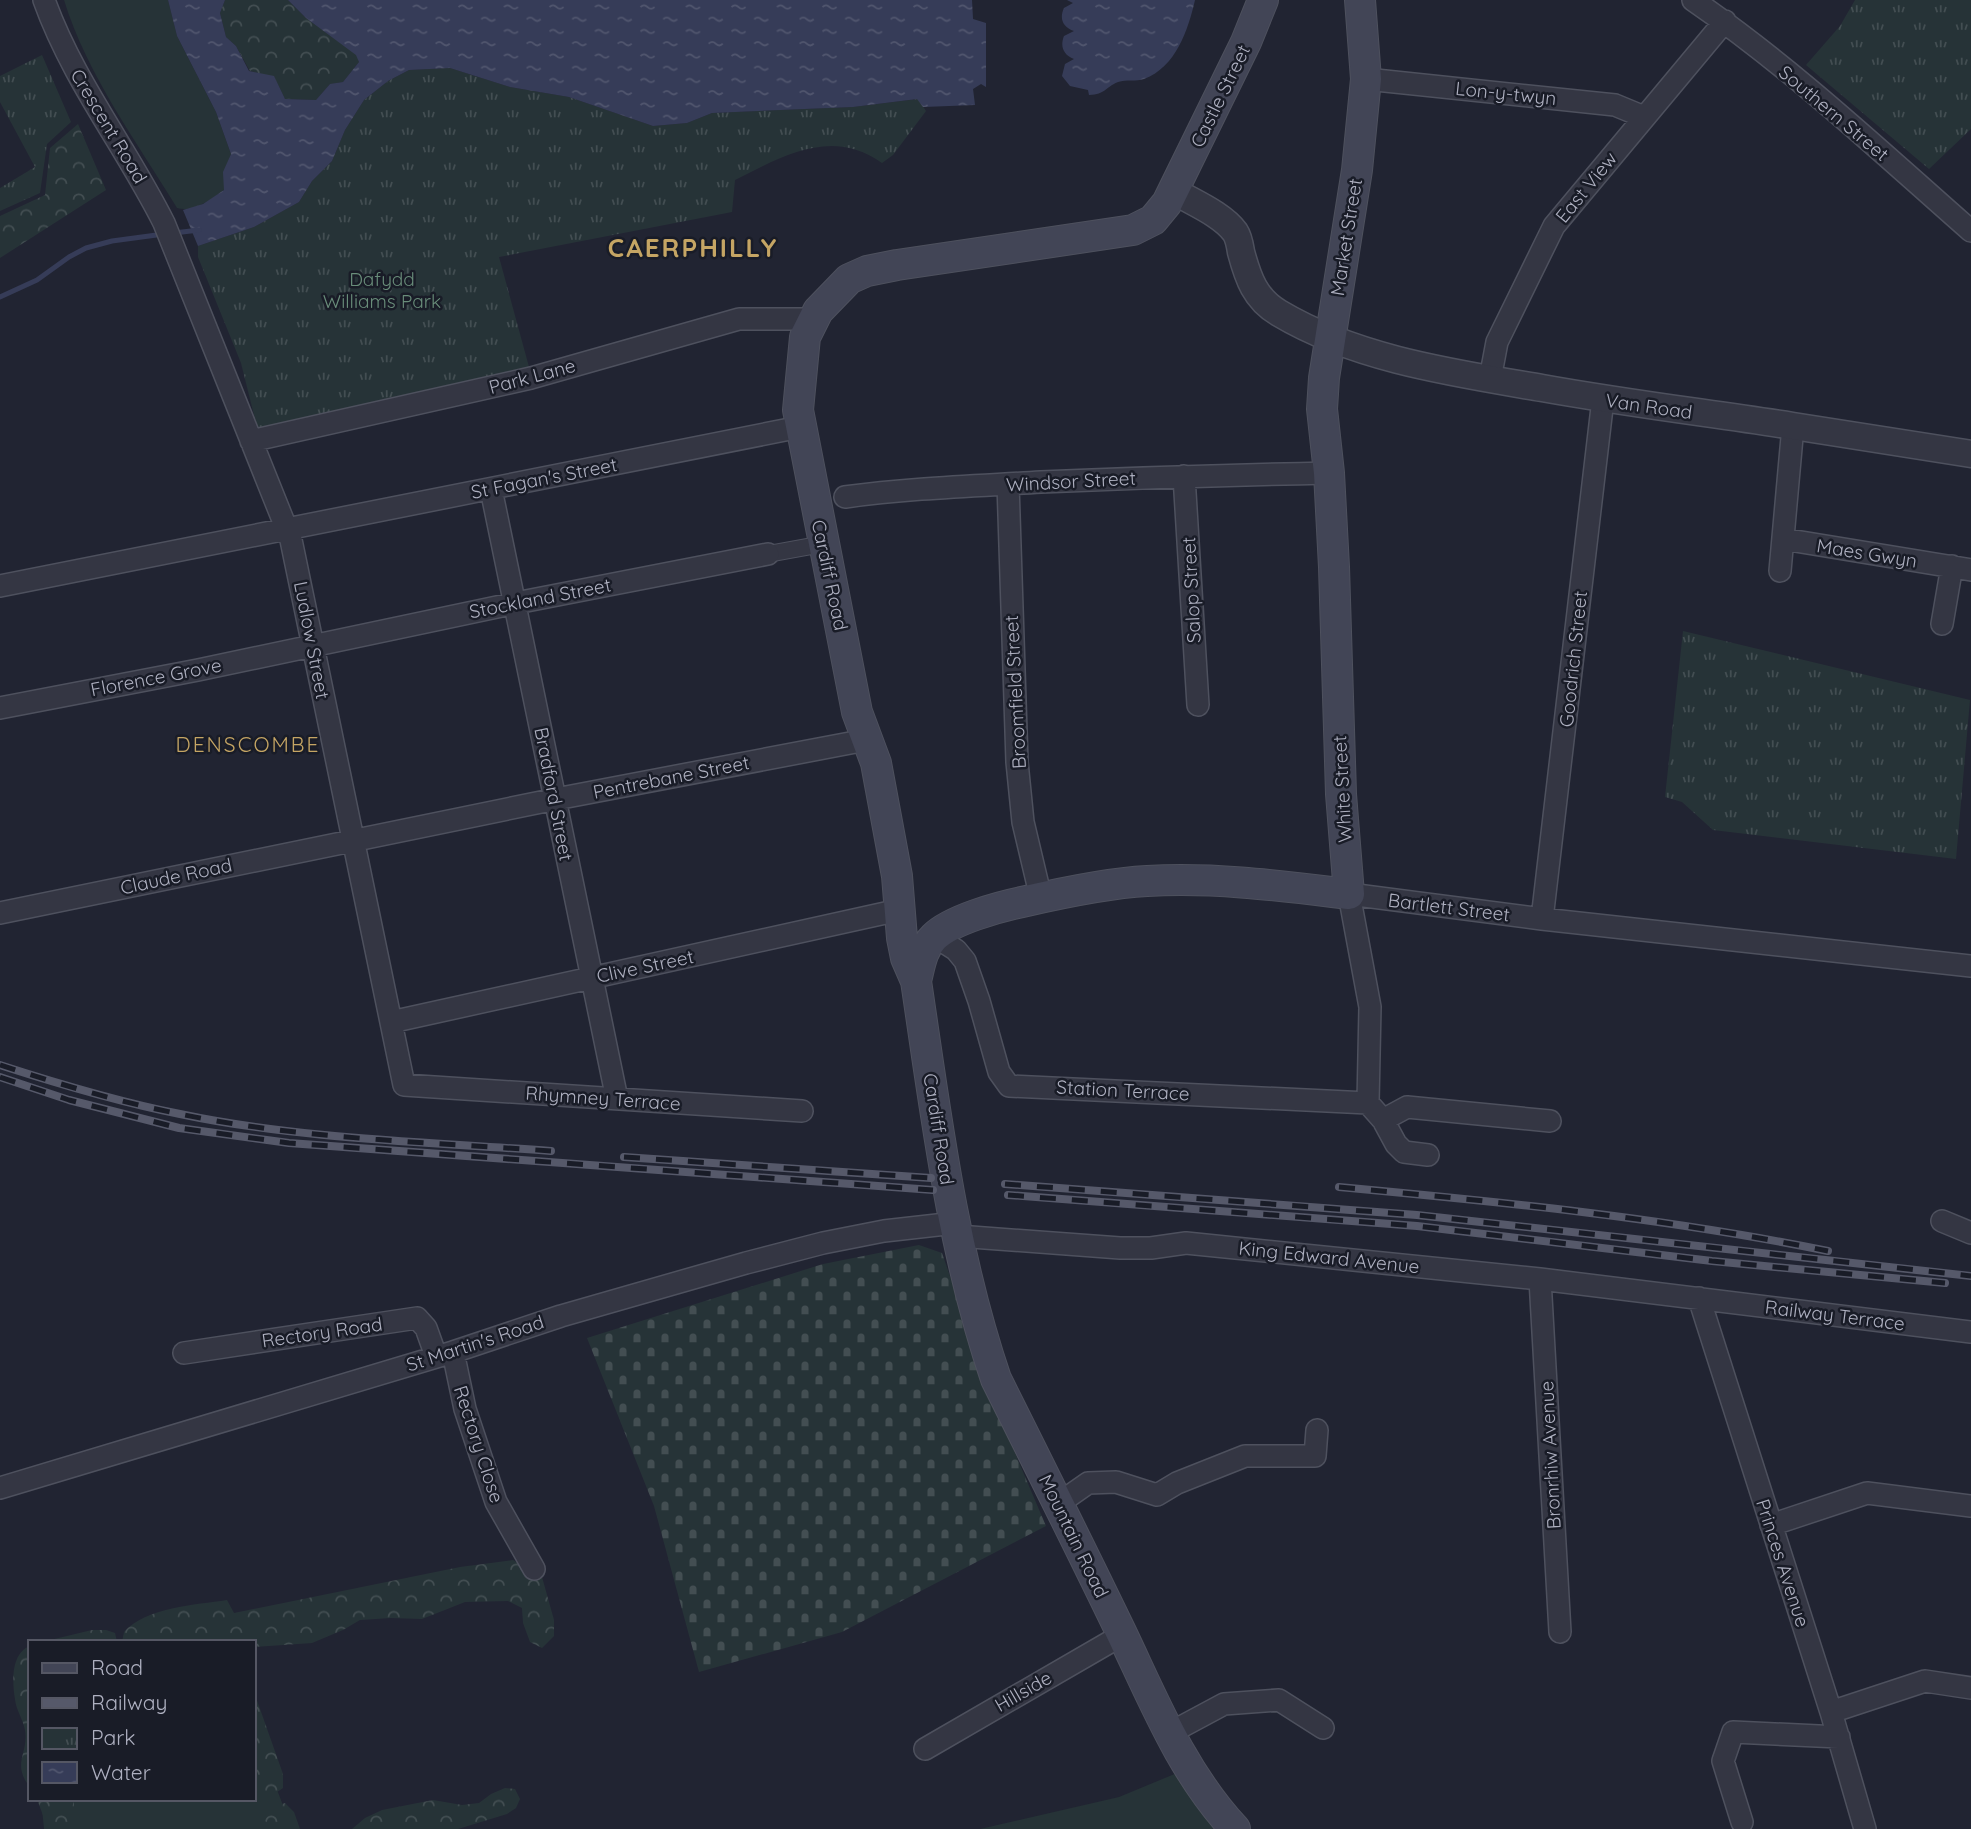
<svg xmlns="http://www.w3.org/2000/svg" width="1971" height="1829" viewBox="0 0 1971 1829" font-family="Quicksand,sans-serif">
  <defs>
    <pattern id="forest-crowns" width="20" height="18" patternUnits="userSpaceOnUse" patternTransform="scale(1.75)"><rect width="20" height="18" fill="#263337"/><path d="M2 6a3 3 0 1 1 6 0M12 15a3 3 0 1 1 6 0" fill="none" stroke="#434e52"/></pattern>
    <pattern id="cemetery-stones" width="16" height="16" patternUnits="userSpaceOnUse" patternTransform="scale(1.75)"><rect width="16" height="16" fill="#263337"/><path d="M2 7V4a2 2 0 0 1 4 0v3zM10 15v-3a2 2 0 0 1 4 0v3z" fill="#434e52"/></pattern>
    <pattern id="park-tufts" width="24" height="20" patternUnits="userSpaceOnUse" patternTransform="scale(1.75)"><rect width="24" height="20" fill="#263337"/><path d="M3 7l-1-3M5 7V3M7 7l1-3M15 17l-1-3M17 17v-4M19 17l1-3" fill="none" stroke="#434e52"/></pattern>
    <pattern id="water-ripples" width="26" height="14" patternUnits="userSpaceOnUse" patternTransform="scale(1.75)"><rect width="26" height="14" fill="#363c58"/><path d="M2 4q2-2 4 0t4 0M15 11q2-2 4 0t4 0" fill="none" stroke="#51566e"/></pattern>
  </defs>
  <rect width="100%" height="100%" fill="#212432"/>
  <path fill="#263337" d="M64 0H168L177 36 216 112 231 154 224 172V190C212 199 193 213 177 208 137 142 87 75 64 0Z
    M254 1729 292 1829H44L41 1799H254Z
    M1189 1768 1235 1829H980L1119 1797Z"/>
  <path fill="url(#forest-crowns)" d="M225 0H288L306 18 357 55 359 62 343 82 330 84 316 100 285 99 274 77 250 71 236 46 226 37 220 13Z
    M78 124 106 190 0 258V216L45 195 50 148Z
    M513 1560 542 1577 554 1620V1636L542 1648 530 1642 523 1623 522 1608 508 1601 465 1602 422 1619 391 1618 360 1620 343 1630 312 1643 254 1647V1642H122L124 1632C146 1607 196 1605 227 1600L234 1613 460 1567Z
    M92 1630H106L115 1633 117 1642H42Z
    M30 1646V1787C11 1764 29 1753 25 1730 23 1719 16 1710 15 1699 12 1682 11 1653 30 1646Z
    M254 1692 283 1774V1788C272 1796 265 1797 254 1788Z
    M505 1788 515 1789 520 1799 516 1808 507 1814 458 1829H352L365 1818 382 1810 433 1800 462 1805 479 1803 491 1794Z
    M37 1799H74V1807L84 1829H48Z
    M285 1803 294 1812 300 1829H268L265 1820 273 1807Z"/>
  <path fill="url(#cemetery-stones)" d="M919 1245 942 1253 995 1406 1046 1526 842 1632 699 1672 654 1506 587 1338 823 1264Z"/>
  <path fill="url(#park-tufts)" d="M1855 0H1971V129L1929 169 1806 65 1840 26Z
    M42 55 71 122 47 144 40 193 0 211V188L35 167 0 102V76Z
    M450 68 510 87 569 97 653 126 687 123 712 113 853 107 918 99 926 111 893 155 882 163C832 127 783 156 735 180L732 212 499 257 532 378 261 443 241 363 198 257V246L254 227 299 202 312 181 332 161 345 130 364 100 388 81 409 70Z
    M1683 631 1970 700 1956 859 1713 830 1682 802 1665 797Z"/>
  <path fill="url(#water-ripples)" d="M168 0H225L220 13 226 37 236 46 249 71 274 76 285 99 316 100 330 84 343 82 359 62 356 55 306 18 288 0H972L973 19 986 23V87L981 84 973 89 975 105 923 107 917 99 853 107 712 113 687 123 653 126 569 97 510 87 450 68 409 70 388 81 364 100 345 130 332 161 312 181 299 202 254 227 198 246 183 210 203 204 224 190 223 172 231 154 216 112 177 36Z
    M1067 0H1195C1188 30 1176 67 1144 79 1136 82 1126 79 1118 82 1104 88 1106 94 1089 95L1088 90 1070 86 1062 76 1065 64 1074 59C1063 55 1060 46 1064 36L1074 31C1063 27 1059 19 1064 8L1073 3Z"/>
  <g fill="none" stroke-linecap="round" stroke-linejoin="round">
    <path stroke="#363c58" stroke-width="5" d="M174 233 199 230
      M0 297 37 280 69 257 86 248 112 241 164 234"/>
    <g stroke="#4e515e" stroke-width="18">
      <path id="pedestrian" d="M768 554 823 544"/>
    </g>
    <g stroke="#4e515e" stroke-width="24">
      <path id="minor" d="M44 0C73 81 126 147 164 223L291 540 404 1085 802 1111
        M1693 0C1792 68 1881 152 1971 231
        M1366 79 1615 105 1644 117
        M1490 379 1497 342 1554 226 1725 21
        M251 441 531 378 739 319H813
        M1184 476 1198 705
        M1008 484 1017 762 1023 822 1041 898
        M491 489 617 1099
        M845 497C910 488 975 486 1041 482 1137 478 1233 475 1329 473
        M1783 539 1971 570
        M1780 571 1793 426
        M0 586 800 427
        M1942 624 1952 566
        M0 708 198 670 516 603 768 554
        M0 913 556 799 866 740
        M1542 919 1603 399
        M934 936 956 950 965 961 979 1001 999 1072 1009 1086 1368 1103 1383 1120 1396 1144 1404 1152 1428 1155
        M391 1022 899 910
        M1368 1103 1370 1007 1349 894 1542 919 1971 966
        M1383 1120 1407 1107 1550 1121
        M1942 1221 1971 1233
        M958 1236 1120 1248H1151L1186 1243 1540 1279 1971 1332
        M1540 1279 1560 1632
        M1699 1298 1831 1712 1865 1829
        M453 1352 465 1409 496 1502 534 1569
        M184 1353 417 1318 426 1328 436 1356
        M0 1488 453 1352 561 1316 746 1263 823 1243 884 1231 955 1223
        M1058 1504 1088 1483 1116 1482 1157 1495 1177 1483 1245 1456H1315L1317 1430
        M1771 1525 1867 1493 1971 1506
        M1831 1712 1925 1681 1971 1688
        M1168 1734 1224 1704 1279 1700 1323 1728
        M925 1749 1122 1635
        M1742 1822 1723 1761 1733 1732 1839 1737"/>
    </g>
    <g stroke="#4e515e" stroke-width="29">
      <path id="tertiary" d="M1174 191C1192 202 1222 214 1235 232 1239 238 1240 246 1241 252 1248 278 1255 299 1279 313 1356 359 1454 373 1542 388 1625 403 1709 413 1793 426 1853 435 1912 445 1971 454"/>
    </g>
    <g stroke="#4e515e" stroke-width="32">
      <path id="secondary" d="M916 981C920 965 922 949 934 937 951 920 998 907 1022 902 1061 893 1107 883 1147 881 1215 877 1282 886 1349 894L1341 794 1334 567 1329 473 1322 409 1324 378 1357 170 1366 79 1360 0
        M1235 1829C1182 1772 1154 1701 1121 1632 1080 1547 1038 1463 996 1379 952 1250 936 1115 916 981L906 958 902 938 897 876 876 763 857 712 798 410 805 337 818 311 849 279 867 271 897 265 1133 230 1153 220 1167 203 1246 42 1263 0"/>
    </g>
    <use href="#pedestrian" stroke="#343643" stroke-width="16"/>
    <use href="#minor" stroke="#343643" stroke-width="21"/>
    <use href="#tertiary" stroke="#343643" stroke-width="26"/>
    <use href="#secondary" stroke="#424556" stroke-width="30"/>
    <g stroke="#56596a" stroke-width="8">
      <path id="rail" d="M0 1065C59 1084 119 1102 180 1114 298 1139 430 1142 551 1151
        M0 1077 69 1100 179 1128 289 1143 933 1190
        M624 1157 931 1178
        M1005 1184 1417 1215 1971 1276
        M1339 1187C1503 1202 1666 1218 1828 1251
        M1008 1195 1417 1226 1712 1261 1945 1283"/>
    </g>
    <use href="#rail" stroke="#191c27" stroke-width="5" stroke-dasharray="16" stroke-linecap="butt"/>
  </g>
  <g text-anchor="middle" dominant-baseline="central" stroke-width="5" stroke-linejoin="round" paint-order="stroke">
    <g font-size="19" fill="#aeb0c0" stroke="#191c27">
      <text transform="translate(1506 93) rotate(6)">Lon-y-twyn</text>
      <text transform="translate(1220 96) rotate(-64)">Castle Street</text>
      <text transform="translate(1834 113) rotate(40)">Southern Street</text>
      <text transform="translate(109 126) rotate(59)">Crescent Road</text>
      <text transform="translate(1586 187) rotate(-51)">East View</text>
      <text transform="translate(1346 237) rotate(-81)">Market Street</text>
      <text transform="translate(532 376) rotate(-15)">Park Lane</text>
      <text transform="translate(1649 406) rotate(8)">Van Road</text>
      <text transform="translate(544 478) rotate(-11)">St Fagan's Street</text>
      <text transform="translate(1071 481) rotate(-3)">Windsor Street</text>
      <text transform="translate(1867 553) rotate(9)">Maes Gwyn</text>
      <text transform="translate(830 575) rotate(78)">Cardiff Road</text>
      <text transform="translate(1191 590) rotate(-93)">Salop Street</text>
      <text transform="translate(540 598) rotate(-11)">Stockland Street</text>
      <text transform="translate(312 640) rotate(79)">Ludlow Street</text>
      <text transform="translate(1573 659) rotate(-84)">Goodrich Street</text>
      <text transform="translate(156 677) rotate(-11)">Florence Grove</text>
      <text transform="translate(1015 692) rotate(-93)">Broomfield Street</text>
      <text transform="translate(671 777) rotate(-11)">Pentrebane Street</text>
      <text transform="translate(1342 789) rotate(-93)">White Street</text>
      <text transform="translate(554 794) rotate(79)">Bradford Street</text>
      <text transform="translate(176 876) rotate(-12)">Claude Road</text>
      <text transform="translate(1449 907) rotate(7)">Bartlett Street</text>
      <text transform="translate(645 966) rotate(-12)">Clive Street</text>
      <text transform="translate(1123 1090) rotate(3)">Station Terrace</text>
      <text transform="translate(603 1098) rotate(4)">Rhymney Terrace</text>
      <text transform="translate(939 1129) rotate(81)">Cardiff Road</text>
      <text transform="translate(1329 1257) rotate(6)">King Edward Avenue</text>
      <text transform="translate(1835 1315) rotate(7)">Railway Terrace</text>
      <text transform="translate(322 1332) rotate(-8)">Rectory Road</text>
      <text transform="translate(475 1343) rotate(-18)">St Martin's Road</text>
      <text transform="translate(479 1444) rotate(72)">Rectory Close</text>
      <text transform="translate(1550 1455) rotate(-93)">Bronrhiw Avenue</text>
      <text transform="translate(1074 1536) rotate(64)">Mountain Road</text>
      <text transform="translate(1783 1563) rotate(72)">Princes Avenue</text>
      <text transform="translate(1023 1691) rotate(-30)">Hillside</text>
    </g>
    <g font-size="19" fill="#698d7a" stroke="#191c27">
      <text x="382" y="279">Dafydd<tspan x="382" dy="22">Williams Park</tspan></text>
    </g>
    <g font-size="21" letter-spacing="2" fill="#c5a564" stroke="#191c27">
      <text x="248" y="744">DENSCOMBE</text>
    </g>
    <g font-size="26" font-weight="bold" letter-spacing="2" fill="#c5a564" stroke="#191c27">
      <text x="693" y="247">CAERPHILLY</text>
    </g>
  </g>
  <rect x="28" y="1640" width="228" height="161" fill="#191c27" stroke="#555764" stroke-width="2"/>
  <rect x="42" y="1663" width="35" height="10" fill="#424556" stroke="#555764" stroke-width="2"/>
  <text x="91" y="1675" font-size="21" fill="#aeb0c0">Road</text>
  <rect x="42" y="1698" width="35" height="10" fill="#56596a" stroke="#555764" stroke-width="2"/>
  <text x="91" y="1710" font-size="21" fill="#aeb0c0">Railway</text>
  <rect x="42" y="1728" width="35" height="21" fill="url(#park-tufts)" stroke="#555764" stroke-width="2"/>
  <text x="91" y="1745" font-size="21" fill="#aeb0c0">Park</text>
  <rect x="42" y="1762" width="35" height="21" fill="url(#water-ripples)" stroke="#555764" stroke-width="2"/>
  <text x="91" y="1780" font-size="21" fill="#aeb0c0">Water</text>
</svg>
